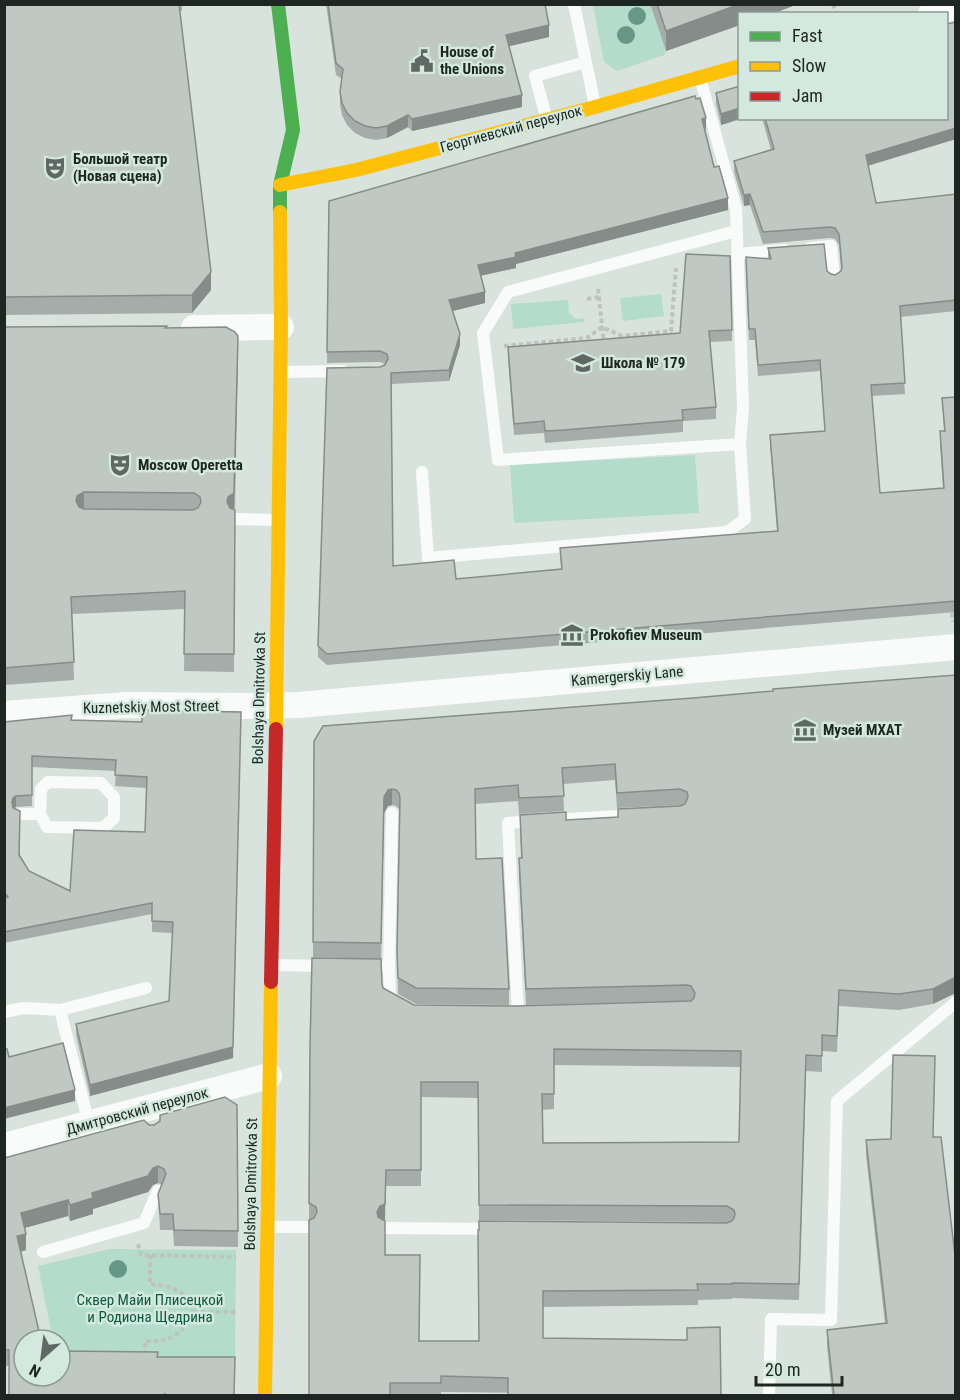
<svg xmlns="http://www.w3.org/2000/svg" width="960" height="1400" viewBox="0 0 960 1400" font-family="'Roboto Condensed',sans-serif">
  <rect width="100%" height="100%" fill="#d8e3de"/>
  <path fill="#b4dccc" d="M593 5H650L666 51 664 55 617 71 604 62Z
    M661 294 664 316 623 321 620 298Z
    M568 300 569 313 576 319 584 318V322L513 329 511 304Z
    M695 455 699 513 514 523 510 465Z
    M110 1249 236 1250 235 1369 60 1365V1340H53L38 1266Z"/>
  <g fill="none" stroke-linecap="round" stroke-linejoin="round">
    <path stroke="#bfc2c0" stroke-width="4" stroke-dasharray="4.5 3" stroke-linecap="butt" d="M833 4 836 14
      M598 289 604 344
      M587 299 599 297
      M504 346 587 338 602 327 622 336 671 331 676 268
      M952 613 953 622
      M138 1244 141 1255 236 1257
      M150 1255V1284C169 1286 189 1289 193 1312
      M145 1355V1341C171 1342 182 1335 193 1312H236"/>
    <path stroke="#f9fbfa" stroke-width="12" d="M574 4 595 106
      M547 120 535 76 586 62
      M736 231 508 292 483 333 498 460 740 444
      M810 248 831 246 834 278
      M737 254 784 250
      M283 372 343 371
      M422 472 428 558 727 532 745 519 740 444 743 408 736 209 700 78
      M235 519 277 520
      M20 814H40L41 789 48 782 101 783 114 797V818L103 828 47 827 40 814
      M552 820 634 815
      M272 965 326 966
      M383 967H389L392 813
      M389 967 390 999 398 1003
      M4 1012 24 1008 60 1010
      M518 1013 508 823 535 821
      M89 1124 60 1010 146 988
      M268 1227H309
      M385 1228 495 1229
      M43 1252 144 1223 158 1191
      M769 1396 771 1319 831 1320 837 1101 956 1002"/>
    <path stroke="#f9fbfa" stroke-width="26" d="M931 14 956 7
      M194 328 281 327
      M4 714 127 705 248 706 298 705 956 647
      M4 1146 269 1076"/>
    <path stroke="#4caf50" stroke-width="14" d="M278 4 293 130 280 185V212"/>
    <path stroke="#ffc107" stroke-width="14" d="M280 185 356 170 595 107 740 66
      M276 729 281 327 280 212
      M265 1396 271 982"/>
    <path stroke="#c62828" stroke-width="14" d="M271 982 276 729"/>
  </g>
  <g fill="#689788">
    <circle cx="637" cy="16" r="9"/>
    <circle cx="626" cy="35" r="9"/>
    <circle cx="118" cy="1269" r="9"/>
  </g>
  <path fill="#a5aca9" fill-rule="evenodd" d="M4 4H182V11H180L211 290 192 313 4 315Z
    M326 4H545L549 37 509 46 522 107 412 131 408 127 387 138 376 140 365 138 355 133 347 125 342 115 340 104V92L342 79 336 75Z
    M650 4H798L772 14H740V25L666 51Z
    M956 22V139L868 166 876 203 956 194V311L900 317 905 394 872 396 880 493 943 488 940 443V431H944L942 398 956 397V612L327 665 318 657V646L380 367 385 364 380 362 327 363 329 201 706 129 704 130 714 167 728 210 516 264V268L481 276 485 303 452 311 460 345 449 381 391 384 393 566 456 579 561 569 560 548 777 531 770 446V435L825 431 820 371 758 376 755 340H749L746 268 768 259V248L827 271 831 274 835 275 841 270 839 245 835 239 830 238 763 244 750 205 744 206 734 172V161L771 150 762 118H946Z
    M716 93 740 118H743L721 125 716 104Z
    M4 327 167 328 238 354 235 510 234 672 184 671 185 609 72 614 74 680 4 685Z
    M732 330V341L710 342 716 407V419L683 421V432L545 443 544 433 514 435 508 359V347Z
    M956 675 933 1004 899 1010 839 1006 837 1052 822 1051V1072L806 1071 799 1300 732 1298V1299L698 1300V1305L543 1307V1338L721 1395 441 1392V1395H309L310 1219H309L310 1047 382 984 383 988 414 1005 518 1006 684 1001 526 1005 519 874V858H521L520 815 566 820 618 817V809L681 805 617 808 615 780 563 784 564 811 519 814 518 801 475 804 476 859 509 989V1005L416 1004 398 994 397 951 400 812 399 809 396 806 392 805 388 806 384 813 381 959 313 957 314 741 693 698ZM554 1065 741 1067 739 1142 543 1143 542 1110 554 1109ZM421 1097 478 1098 479 1220 728 1222 478 1230 479 1341H419L385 1255 384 1220H385L386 1186H421Z
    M71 720 142 722 233 1058 90 1096 76 1035V1024L169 1001 173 933 152 932V914L4 943V722ZM32 767 116 771 115 786 146 788 145 832 70 891 29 871 20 855 14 808 16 807 32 806Z
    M935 1072 933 1137 956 1395H832L827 1346V1330L885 1324 866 1155V1140L891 1139Z
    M237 1105 238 1247 174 1246 173 1230H160L158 1194 162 1185 158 1183 153 1185 148 1192 93 1209V1214L70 1221 68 1216 24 1228 26 1250 20 1252 9 1366H4V1158L149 1125H154Z"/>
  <path fill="#868c89" d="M740 4H798L772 14H740V25L666 51V31Z
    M549 25V37L506 47V35Z
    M522 95V107L412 131V119Z
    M740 108V118H743L721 125V114Z
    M408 115V127L387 138V126Z
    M706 118V129L702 131V119Z
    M956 128V139L866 166V155Z
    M750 194V205L744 206V195Z
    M728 198V210L516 264V268L478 276V265L515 253Z
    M211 272V290L192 313V295Z
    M485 292V303L449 312V300Z
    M460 334V345L449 381V370Z
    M238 354 234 511 228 514 227 502Z
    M84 492V510L77 513 76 501 77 496Z
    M241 712 233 1058 90 1096V1085L233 1047Z
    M392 789V805L388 806 384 813 381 959 384 797 388 790Z
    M16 796V807L13 809 12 802 13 798Z
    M956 977V993L933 1004V989Z
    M75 1090V1101L4 1119V1108Z
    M158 1166V1183L153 1185 148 1192 93 1209V1214L70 1221V1205L92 1193Z
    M68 1200V1216L21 1229V1213Z
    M385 1204V1220L380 1221 377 1227V1212L380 1206Z
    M26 1234V1250L17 1253V1236Z"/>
  <path fill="#c0c8c4" stroke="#868c89" stroke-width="1.5" fill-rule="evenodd" d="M4 4H179L211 272 192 295 4 297Z
    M328 4H545L549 25 506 35 522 95 412 119 408 115 387 126 376 128 365 126 355 121 347 113 342 103 340 92 343 69 336 63Z
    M657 4H740L666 31Z
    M956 22V128L866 155 876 203 956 194V300L900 306 905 383 871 385 880 493 944 488 940 431H945L942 398 956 397V601L327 654 318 646 327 368 380 367 385 365 388 359 387 354 380 351 327 352 329 201 695 96 696 99 700 98 706 118 702 119 714 167 719 166 728 198 515 253 516 257 478 265 485 292 449 300 460 334 449 370 391 373 393 566 454 560 456 579 562 569 560 548 778 531 770 435 825 431 820 360 758 365 755 329H749L746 257 771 259 768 248 824 244 827 271 831 274 835 275 841 271 842 267 839 234 835 228 830 227 763 232 750 194 744 195 734 161 774 149 765 118H946V24Z
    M740 86V108L721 114 716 93Z
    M686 254 730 256 732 330 709 331 716 407 682 410 683 420 564 430 545 431 544 421 514 424 508 347 680 333Z
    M167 326 165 328 226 327 235 332 238 336 234 493 228 497 227 502 230 508 235 510 234 654H184L185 591 71 597 74 662 4 668V327ZM84 492 194 493 200 497 201 502 198 508 193 510 84 509 79 507 76 501 77 496Z
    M956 675V977L933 989 899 994 839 990 837 1036 822 1035V1056L806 1055 799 1284 732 1283V1284H697L698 1290 543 1291V1338L687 1340V1328L720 1327 721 1395H508V1378L441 1376V1383H390V1395H309V1220L314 1218 317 1212 316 1207 309 1203 310 1047 312 958 381 959 382 984 383 988 414 1005 518 1006 691 1001 694 998 695 993 691 986 687 985 526 989 519 858H522L520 815 566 812V820L618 817V809L680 806 685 804 688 797 687 792 680 789 617 793 615 764 562 768 564 796 519 798 518 785 475 789 476 859 502 858 509 989 416 988 398 978 397 951 400 798 399 793 396 790 392 789 388 790 384 797 381 943 313 942 314 741 323 726 693 698 773 691V689L799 687ZM554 1049 741 1051 739 1142 543 1143 542 1094H554ZM421 1082H478L479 1205 727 1206 734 1210 735 1214 734 1218 732 1221 727 1223 479 1221V1230H478L479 1341H419L420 1255H385V1221L378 1217 377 1212 380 1206 385 1204 386 1170H421Z
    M142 710 241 712 233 1047 90 1085 76 1024 169 1001 173 922 152 921V903L4 932V898L8 897 4 892V722L72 715 71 720 142 722ZM32 756 116 760 115 775 147 777 145 832 74 830 70 891 29 871 19 855 20 811 13 808 12 802 13 798 16 796 32 795Z
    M63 1043 75 1090 4 1108V1049H7L9 1057Z
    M893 1055 935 1056 933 1137H941L956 1264V1395H834L827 1330 887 1323 866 1140 891 1139Z
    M225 1097 237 1105 238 1231 174 1230 173 1214H160L158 1194 166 1174 164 1169 158 1166 153 1168 148 1176 92 1193 93 1198 70 1205 68 1200 21 1213 26 1234 17 1236 41 1340H24V1376H60V1351L158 1352 157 1357H235L234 1395H165V1393L164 1395H9V1350H4V1158L144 1120 149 1125H154L160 1121V1115Z"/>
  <defs>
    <g id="civic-bare" transform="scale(1.8)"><path d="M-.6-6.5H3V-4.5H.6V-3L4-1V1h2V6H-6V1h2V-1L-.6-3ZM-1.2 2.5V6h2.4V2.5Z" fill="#5f6864" stroke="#d3e8de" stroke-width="2.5" paint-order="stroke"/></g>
    <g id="theatre-bare" transform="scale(1.8)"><path d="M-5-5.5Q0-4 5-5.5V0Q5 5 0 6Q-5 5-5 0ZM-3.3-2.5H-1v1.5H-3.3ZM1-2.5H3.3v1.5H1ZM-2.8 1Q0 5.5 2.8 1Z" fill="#5f6864" stroke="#d3e8de" stroke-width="2.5" paint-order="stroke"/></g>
    <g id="school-bare" transform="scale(1.8)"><path d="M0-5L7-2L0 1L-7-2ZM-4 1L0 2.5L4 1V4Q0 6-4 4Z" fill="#5f6864" stroke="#d3e8de" stroke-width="2.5" paint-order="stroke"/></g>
    <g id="museum-bare" transform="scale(1.8)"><path d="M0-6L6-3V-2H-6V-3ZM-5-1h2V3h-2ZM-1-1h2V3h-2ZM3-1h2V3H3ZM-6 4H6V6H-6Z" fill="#5f6864" stroke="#d3e8de" stroke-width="2.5" paint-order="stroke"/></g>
  </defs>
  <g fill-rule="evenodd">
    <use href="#civic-bare" x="422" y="61"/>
    <use href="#theatre-bare" x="55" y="168"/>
    <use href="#school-bare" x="583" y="363"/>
    <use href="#theatre-bare" x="120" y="465"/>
    <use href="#museum-bare" x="572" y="635"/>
    <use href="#museum-bare" x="805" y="730"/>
  </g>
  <g text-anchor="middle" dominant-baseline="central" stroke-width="5" stroke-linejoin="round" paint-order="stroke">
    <g font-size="15" font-weight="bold" fill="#1e2623" stroke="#d3e8de" text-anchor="start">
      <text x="440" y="52">House of<tspan x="440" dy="17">the Unions</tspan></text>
      <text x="73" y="159">Большой театр<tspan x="73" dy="17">(Новая сцена)</tspan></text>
      <text x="601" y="363">Школа № 179</text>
      <text x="138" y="465">Moscow Operetta</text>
      <text x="590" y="635">Prokofiev Museum</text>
      <text x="823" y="730">Музей МХАТ</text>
    </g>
    <g font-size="15" fill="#1e2623" stroke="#d3e8de">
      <text transform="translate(511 129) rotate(-15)">Георгиевский переулок</text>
      <text transform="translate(627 676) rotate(-5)">Kamergerskiy Lane</text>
      <text transform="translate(259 698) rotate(-89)">Bolshaya Dmitrovka St</text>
      <text transform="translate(151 707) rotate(-1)">Kuznetskiy Most Street</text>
      <text transform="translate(137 1111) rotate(-15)">Дмитровский переулок</text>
      <text transform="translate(251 1184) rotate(-89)">Bolshaya Dmitrovka St</text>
    </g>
    <g font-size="15" fill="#0c5942" stroke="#d3e8de">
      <text x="150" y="1300">Сквер Майи Плисецкой<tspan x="150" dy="17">и Родиона Щедрина</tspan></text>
    </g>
  </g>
  <rect width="960" height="1400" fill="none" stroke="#1e2623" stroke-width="12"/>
  <rect x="738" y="12" width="210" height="108" fill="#d3e8de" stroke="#8b9a93" stroke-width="1.5"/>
  <rect x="750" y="32" width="30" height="9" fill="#4caf50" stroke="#8b9a93" stroke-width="1.5"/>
  <text x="792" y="42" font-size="18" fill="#1e2623">Fast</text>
  <rect x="750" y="62" width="30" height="9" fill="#ffc107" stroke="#8b9a93" stroke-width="1.5"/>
  <text x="792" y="72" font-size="18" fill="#1e2623">Slow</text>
  <rect x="750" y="92" width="30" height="9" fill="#c62828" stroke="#8b9a93" stroke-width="1.5"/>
  <text x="792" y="102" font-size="18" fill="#1e2623">Jam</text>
  <g transform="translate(42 1358) rotate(208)"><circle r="28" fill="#d3e8de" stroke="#8b9a93" stroke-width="1.5"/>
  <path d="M0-4.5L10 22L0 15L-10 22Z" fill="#5f6864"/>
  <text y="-9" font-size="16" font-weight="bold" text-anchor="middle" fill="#1e2623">N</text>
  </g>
  <path d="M756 1376v9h86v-9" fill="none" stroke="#1e2623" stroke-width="3"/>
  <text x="765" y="1376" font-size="18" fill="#1e2623" stroke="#d3e8de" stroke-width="4.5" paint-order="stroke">20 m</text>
</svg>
